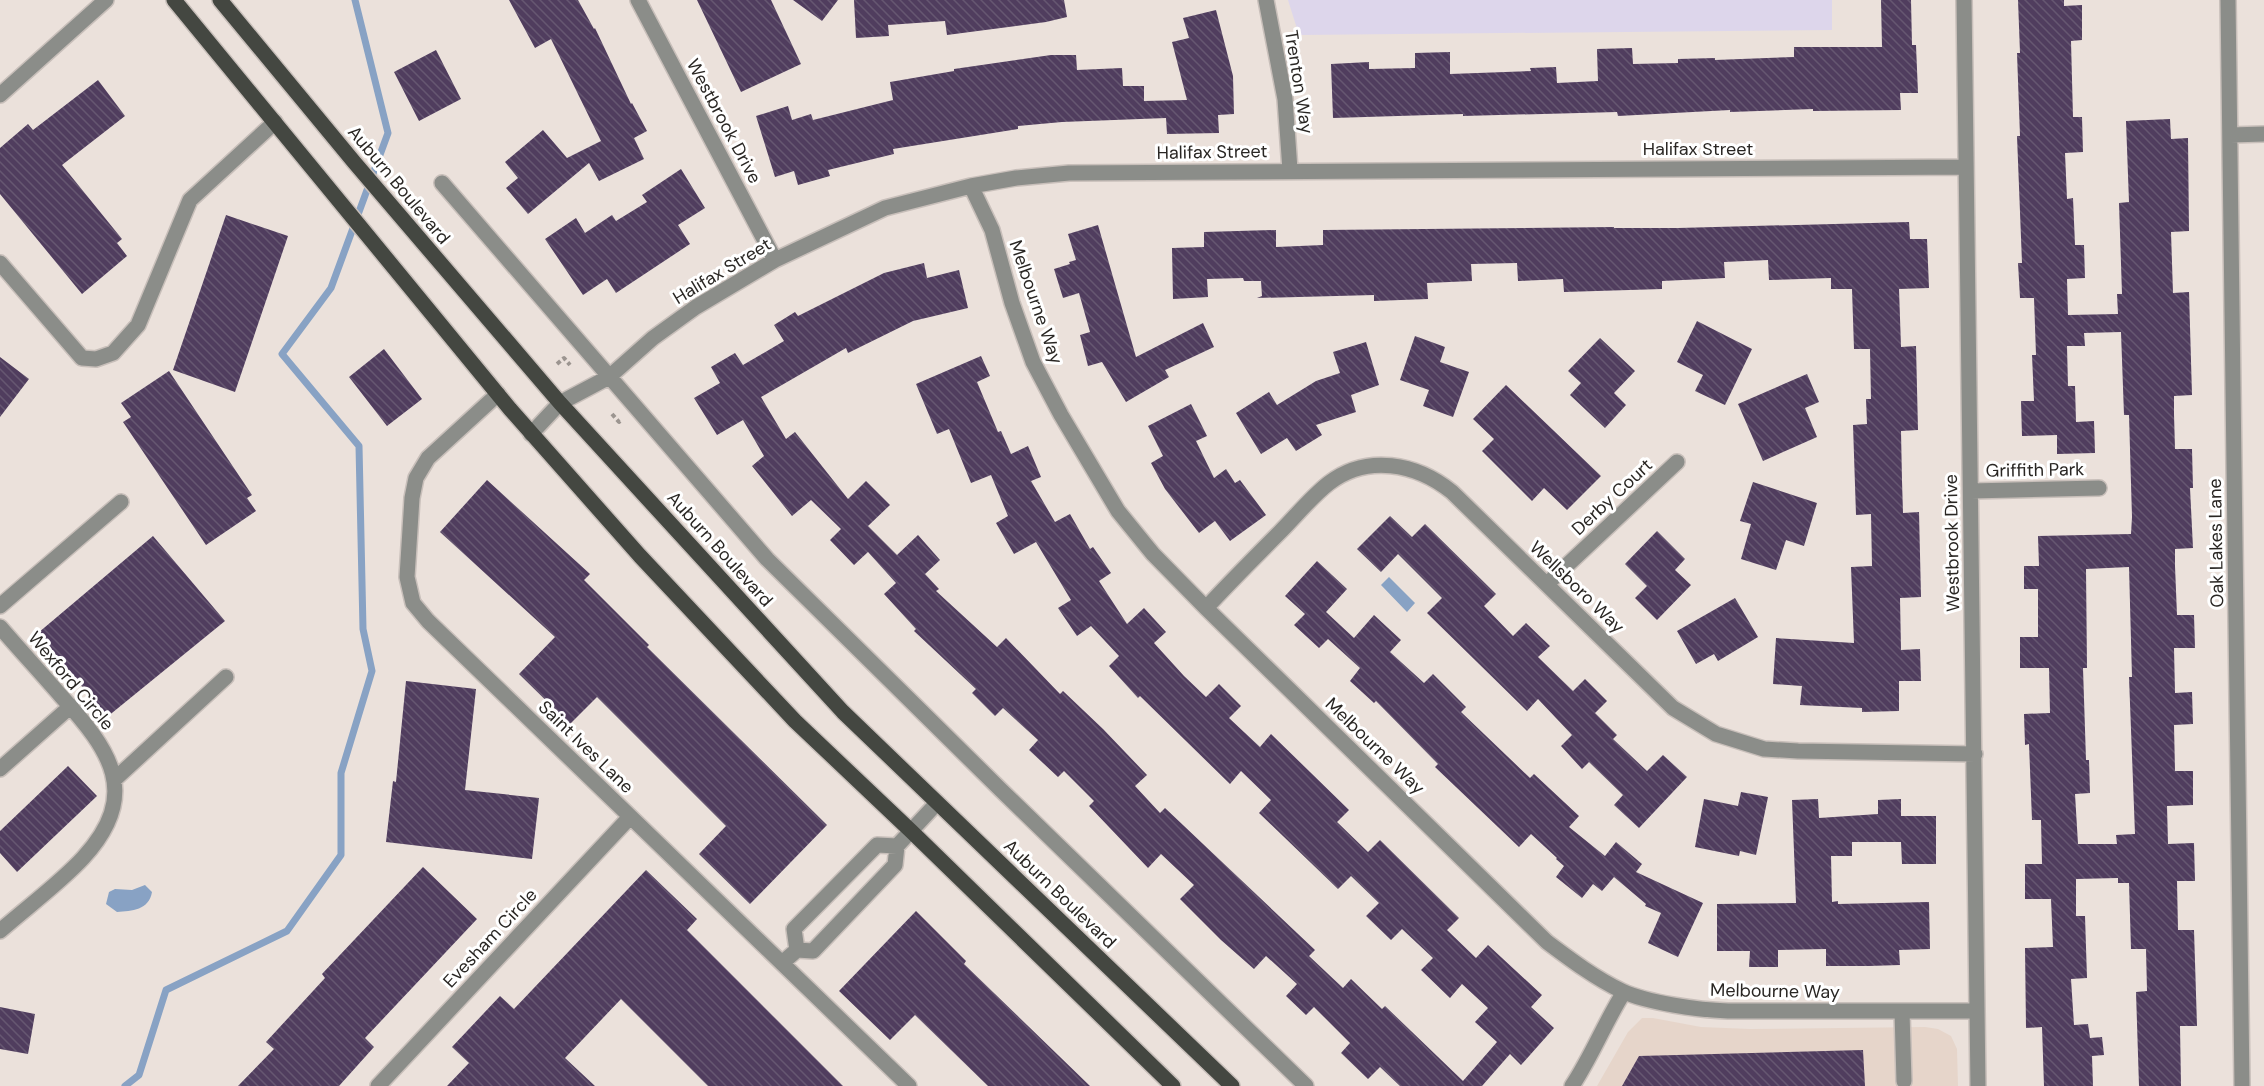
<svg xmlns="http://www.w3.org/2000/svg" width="2264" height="1086" viewBox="0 0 2264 1086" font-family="'DM Sans',sans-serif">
  <defs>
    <pattern id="building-back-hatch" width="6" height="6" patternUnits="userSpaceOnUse" patternTransform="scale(1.5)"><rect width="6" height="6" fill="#503d5e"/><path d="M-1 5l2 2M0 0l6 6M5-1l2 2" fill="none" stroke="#665771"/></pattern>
  </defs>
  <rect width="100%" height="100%" fill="#ebe1db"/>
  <path fill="#e6d5ca" d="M1642 1018H1653L1701 1027 1750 1029 1925 1027 1938 1029 1951 1036 1957 1049 1958 1086H1597L1628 1032Z"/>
  <path fill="#ddd6eb" d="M1288 0H1832V30L1299 35Z"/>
  <path fill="#88a2c4" d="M1389 577 1415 603 1407 612 1381 585Z
    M145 885 152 892C149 910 132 911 117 912L106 904 109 892 115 889 132 890Z"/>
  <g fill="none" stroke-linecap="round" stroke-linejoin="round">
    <path stroke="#88a2c4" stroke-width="7" d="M125 1086 139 1075 166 990 287 931 341 855V773L372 671 363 629 359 446 282 354 331 288 388 133 355 0"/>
  </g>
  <path fill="url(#building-back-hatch)" fill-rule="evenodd" d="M509 0H578L594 29 595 28 631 104 632 103 647 131 634 138 644 159 599 181 589 163 528 214 506 188 518 178 505 162 543 130 567 158 601 141 551 39 535 48Z
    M697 0H771L801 64 741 92Z
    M793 0H838L822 21Z
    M854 0H1064L1067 17 1046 22 947 35 945 21 888 25 889 36 856 38Z
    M1881 0H1911L1912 45H1916L1918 93H1900L1901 110 1813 111V109L1730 112V110L1618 116 1617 112 1463 116V114L1333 118 1331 64 1369 62V69L1415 68V53L1450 52V74L1531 71 1530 68 1556 67 1557 83 1598 81 1597 49 1632 48 1633 64 1678 63V59L1715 58V60L1794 57V47H1882Z
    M2018 0H2064V6L2082 5V40L2071 41 2073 117H2082L2083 152 2065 153 2067 199 2073 198 2075 245H2084L2085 278 2067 279 2068 315 2118 314 2117 294H2122L2119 203 2129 202 2126 121 2170 119 2171 139 2188 138 2189 231 2171 232 2173 293 2189 292 2192 395 2174 396V414L2175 449H2192L2193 488H2190L2193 548 2175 549V566L2177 615H2194L2195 648H2174L2175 693 2192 692 2193 724 2174 725 2175 771H2193V805L2167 806 2168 844 2194 843 2195 881H2177L2178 930H2194L2197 1026H2180L2181 1086H2139L2136 992 2147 991 2146 949H2131L2129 883H2118V878L2076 879V916H2085L2087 978 2071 979 2074 1025 2088 1024 2090 1038 2102 1037 2104 1055 2092 1056 2093 1086H2044L2042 1027 2026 1028 2025 948 2053 947 2051 899H2025V864H2042L2041 820H2032L2029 744 2025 745 2024 714 2050 713 2049 668H2020V637H2038V589H2024V566H2039L2038 536 2131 534 2132 517 2129 415H2124L2121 332 2084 333 2085 346H2067L2068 386H2075L2076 422 2094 421 2095 453 2057 454V435L2022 436 2021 401H2034L2032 355H2036L2034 298H2020L2018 263H2022L2017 136H2020L2017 53H2020ZM2129 567 2132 677H2129L2135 834 2116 835 2117 844H2078L2075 794 2090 793 2089 760H2086L2083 668H2087L2086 569Z
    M1216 10 1233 76 1234 114 1218 115 1219 133 1167 134 1166 118 1062 122 1018 126V129L893 149 894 154 828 170 830 176 798 185 794 171 775 177 756 116 788 106 792 120 811 114 813 120 893 100 890 82 954 71V69L1051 55H1076L1077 70 1122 68 1123 86H1144V101L1187 100 1172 42 1189 38 1183 18Z
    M436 50 461 99 419 121 394 72Z
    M98 80 125 116 62 165 122 239 117 243 127 256 82 294 0 194V148L28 124 33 130Z
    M681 169 705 208 678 225 690 244 616 293 607 279 583 295 545 239 576 218 585 233 612 215 616 221 647 202 642 195Z
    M226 215 288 236 235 392 173 370Z
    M1909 222 1910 239H1927L1929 288 1899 289 1901 347 1916 346 1918 430 1901 431 1902 481 1903 513 1919 512 1921 597 1900 598 1901 650 1920 649 1921 681H1899V711L1862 712V708L1800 705 1802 686 1773 684 1776 638 1854 643 1851 567 1872 566 1871 514 1856 515 1853 425 1867 424 1866 399H1871L1870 349H1854L1852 289H1831V278L1769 280 1768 260 1724 262 1725 278 1662 281V289L1564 292 1563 279 1518 281 1517 263 1471 264 1472 281 1427 283 1428 299 1374 301V295L1257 298 1262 296 1261 281H1244L1243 278 1207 279 1208 297 1173 299 1172 248 1204 247V232L1276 230V247L1323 245V230L1614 227V228H1678Z
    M1098 225 1136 357 1203 323 1214 347 1165 370 1169 377 1126 402 1102 362 1088 366 1080 335 1090 332 1079 293 1063 298 1054 269 1070 264 1069 262 1076 260 1068 234Z
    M924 263 927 278 959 270 968 308 913 321 848 353 846 348 761 397 786 439 795 432 848 499 866 481 890 505 868 526 897 555 918 535 940 560 925 574 939 589 936 591 997 647 1006 638 1060 694 1063 691 1103 729 1147 775 1135 786 1160 813 1165 808 1315 950 1309 956 1343 988 1351 979 1382 1009 1385 1006 1463 1081 1497 1042 1475 1022 1488 1008 1462 984 1450 998 1421 970 1433 958 1402 929 1391 940 1366 916 1379 903 1351 876 1338 889 1259 813 1271 800 1241 771 1230 784 1140 696 1138 698 1109 666 1119 656 1091 626 1077 636 1058 608 1071 600 1036 542 1014 554 996 523 1008 516 991 475 971 483 949 429 937 434 916 384 981 356 990 376 977 382 998 432 1001 431 1011 454 1028 446 1041 477 1031 481 1055 522 1070 514 1090 549 1093 547 1111 573 1099 581 1127 624 1144 608 1166 632 1154 643 1184 676 1206 697 1219 684 1241 706 1229 718 1260 747 1271 734 1349 810 1337 822 1368 852 1380 840 1459 918 1447 930 1476 958 1488 945 1542 995 1531 1007 1554 1028 1521 1065 1510 1054 1482 1086H1400L1380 1067 1368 1079 1341 1053 1350 1043 1314 1007 1306 1015 1286 996 1297 984 1266 956 1254 969 1221 940 1180 899 1194 885 1161 854 1148 868 1089 806 1094 801 1064 771 1058 777 1029 750 1038 740 1003 708 995 716 972 693 976 689 914 631 916 629 884 594 896 583 868 552 854 565 830 540 841 529 811 500 792 516 752 466 764 456 743 420 717 435 694 398 720 383 711 367 735 353 743 365 784 341 774 325 795 312 798 316 884 273Z
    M1697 321 1752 349 1725 405 1695 391 1703 375 1677 362Z
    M1415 336 1445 347 1440 362 1469 372 1453 417 1423 406 1429 390 1400 380Z
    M1600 338 1635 371 1614 393 1626 405 1605 428 1570 395 1581 383 1568 371Z
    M1366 342 1379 385 1351 395 1356 412 1316 425 1322 435 1296 451 1287 438 1261 454 1236 413 1269 392 1277 405 1316 381 1340 373 1333 352Z
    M384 349 422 399 387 426 349 377Z
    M0 357 29 379 0 417Z
    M169 371 252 495 247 498 256 511 206 545 123 422 131 417 121 403Z
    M1807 374 1819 402 1805 408 1817 437 1763 461 1738 404Z
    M1506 385 1601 476 1567 510 1544 488 1532 501 1482 451 1494 439 1473 419Z
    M1191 404 1207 436 1196 441 1214 478 1226 469 1235 483 1240 480 1266 515 1230 541 1215 521 1199 533 1165 489 1151 463 1163 456 1148 426Z
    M487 480 590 574 584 580 649 645 647 647 827 825 750 904 699 854 726 826 597 697 570 724 519 674 555 637 440 532Z
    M1753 482 1817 503 1804 546 1786 540 1776 570 1741 559 1751 524 1740 521Z
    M1390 516 1412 537 1425 524 1496 594 1484 606 1513 636 1526 623 1550 646 1538 657 1573 691 1585 679 1607 701 1595 713 1617 735 1613 739 1647 771 1663 755 1687 777 1639 828 1614 805 1623 795 1589 762 1582 769 1561 746 1572 735 1538 699 1527 711 1427 613 1442 598 1398 554 1381 572 1357 549Z
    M1657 531 1685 559 1675 570 1691 585 1657 620 1635 598 1647 586 1625 564Z
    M153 536 225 621 107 717 38 633Z
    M1317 561 1347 589 1326 612 1354 638 1374 615 1401 640 1390 652 1424 683 1433 674 1466 707 1461 712 1530 778 1534 774 1579 816 1569 827 1605 856 1616 842 1642 864 1636 872 1703 903 1678 957 1648 943 1661 913 1645 906 1646 904 1614 877 1602 891 1593 884 1582 898 1556 877 1564 866 1556 859 1557 858 1531 834 1519 847 1435 767 1438 764 1376 701 1374 703 1350 681 1360 668 1328 639 1319 648 1294 625 1305 614 1285 596Z
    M1735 598 1758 637 1718 661 1714 654 1696 664 1677 631Z
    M406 681 476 689 465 790 539 798 532 859 386 842 393 781 396 782Z
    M68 766 97 796 17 872 0 853V831Z
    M1741 792 1768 797 1756 855 1740 851 1739 856 1695 847 1704 799 1738 806Z
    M1818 799 1819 818 1878 814V800L1901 799V816H1936V864H1902L1901 842H1852V856H1831L1832 902 1838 901V904L1929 902 1930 949 1899 950 1900 965 1869 966H1826V949L1778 950V967H1749L1750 951H1717V904L1796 903 1792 800Z
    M423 867 477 919 365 1038 374 1047 339 1086H238L274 1049 266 1042 325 978 322 974Z
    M646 870 697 919 687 930 843 1086H708L621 999 565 1058 595 1086H447L469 1063 452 1047 500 996 514 1009Z
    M916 911 966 961 964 964 1090 1086H988L915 1015 890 1040 839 991Z
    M0 1007 35 1014 28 1054 0 1049Z
    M1863 1050 1865 1086H1622L1639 1056Z"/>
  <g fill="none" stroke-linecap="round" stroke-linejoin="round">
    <g stroke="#c8bfba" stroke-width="18">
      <path id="minor" d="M638 0 775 260
        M1266 0 1285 99 1290 170
        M1964 0 1978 1086
        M2228 0 2242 1086
        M0 95 106 0
        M2231 135 2264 134
        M442 183 767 559 1001 790 1306 1086
        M971 186 992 230 1012 303 1033 362 1061 415 1118 511 1153 554 1206 608 1547 942C1571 960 1595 978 1622 991 1648 1003 1699 1010 1728 1011H1977
        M0 263 82 358 96 359 113 353 138 325 190 200 275 122
        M498 394 428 458 416 478 412 498 407 577 413 603 428 621 909 1086
        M531 434 560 403 609 377 653 338 696 307 775 260 885 208 971 186 1016 178 1069 173 1966 167
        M1971 491 2099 488
        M1547 584 1677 462
        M0 606 121 502
        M1206 608C1230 582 1255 557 1280 532 1296 516 1311 497 1329 483 1367 454 1416 463 1452 492L1673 708 1716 734 1764 749 1798 751 1975 754
        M0 627C20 650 41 673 61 696 110 750 142 794 83 858 60 883 26 908 0 931
        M0 769 71 706
        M114 780 226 677
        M797 950 794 929 877 845 897 846
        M782 963 797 950 813 951 895 865 897 846 937 803
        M1902 1012 1904 1081
        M378 1086 630 817
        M1572 1086C1592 1056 1605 1022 1624 992"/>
    </g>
    <g stroke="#c8bfba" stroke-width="18">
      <path id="major" d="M174 0 510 409 640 556 795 721 911 831 1173 1086
        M220 0 354 162 560 403 843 712 1232 1086"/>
    </g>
    <path stroke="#9c9590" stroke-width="4" stroke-dasharray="4.5 3" stroke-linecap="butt" d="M557 364 564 358 570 365
      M612 414 619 422 622 419"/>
    <use href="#minor" stroke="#8b8d89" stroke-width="15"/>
    <use href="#major" stroke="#444741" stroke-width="15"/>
  </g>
  <g text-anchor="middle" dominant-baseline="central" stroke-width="6" stroke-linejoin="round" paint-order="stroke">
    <g font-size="18" fill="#292623" stroke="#fff">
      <text transform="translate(1299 82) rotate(81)">Trenton Way</text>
      <text transform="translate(724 121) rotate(62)">Westbrook Drive</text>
      <text x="1698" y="149">Halifax Street</text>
      <text transform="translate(1212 152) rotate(-1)">Halifax Street</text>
      <text transform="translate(399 185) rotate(50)">Auburn Boulevard</text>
      <text transform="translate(722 271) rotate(-31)">Halifax Street</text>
      <text transform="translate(1036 302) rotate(71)">Melbourne Way</text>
      <text transform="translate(2035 470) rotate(-1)">Griffith Park</text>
      <text transform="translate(1612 497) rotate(-43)">Derby Court</text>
      <text transform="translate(1952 543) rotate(-91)">Westbrook Drive</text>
      <text transform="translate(2216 543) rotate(-91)">Oak Lakes Lane</text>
      <text transform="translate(720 549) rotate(48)">Auburn Boulevard</text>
      <text transform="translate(1577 587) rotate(44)">Wellsboro Way</text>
      <text transform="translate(71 681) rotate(50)">Wexford Circle</text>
      <text transform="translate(1375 746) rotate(44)">Melbourne Way</text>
      <text transform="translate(586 747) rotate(44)">Saint Ives Lane</text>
      <text transform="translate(1060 894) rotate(44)">Auburn Boulevard</text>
      <text transform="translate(490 938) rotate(-47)">Evesham Circle</text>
      <text transform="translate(1775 991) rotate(1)">Melbourne Way</text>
    </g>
  </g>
</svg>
